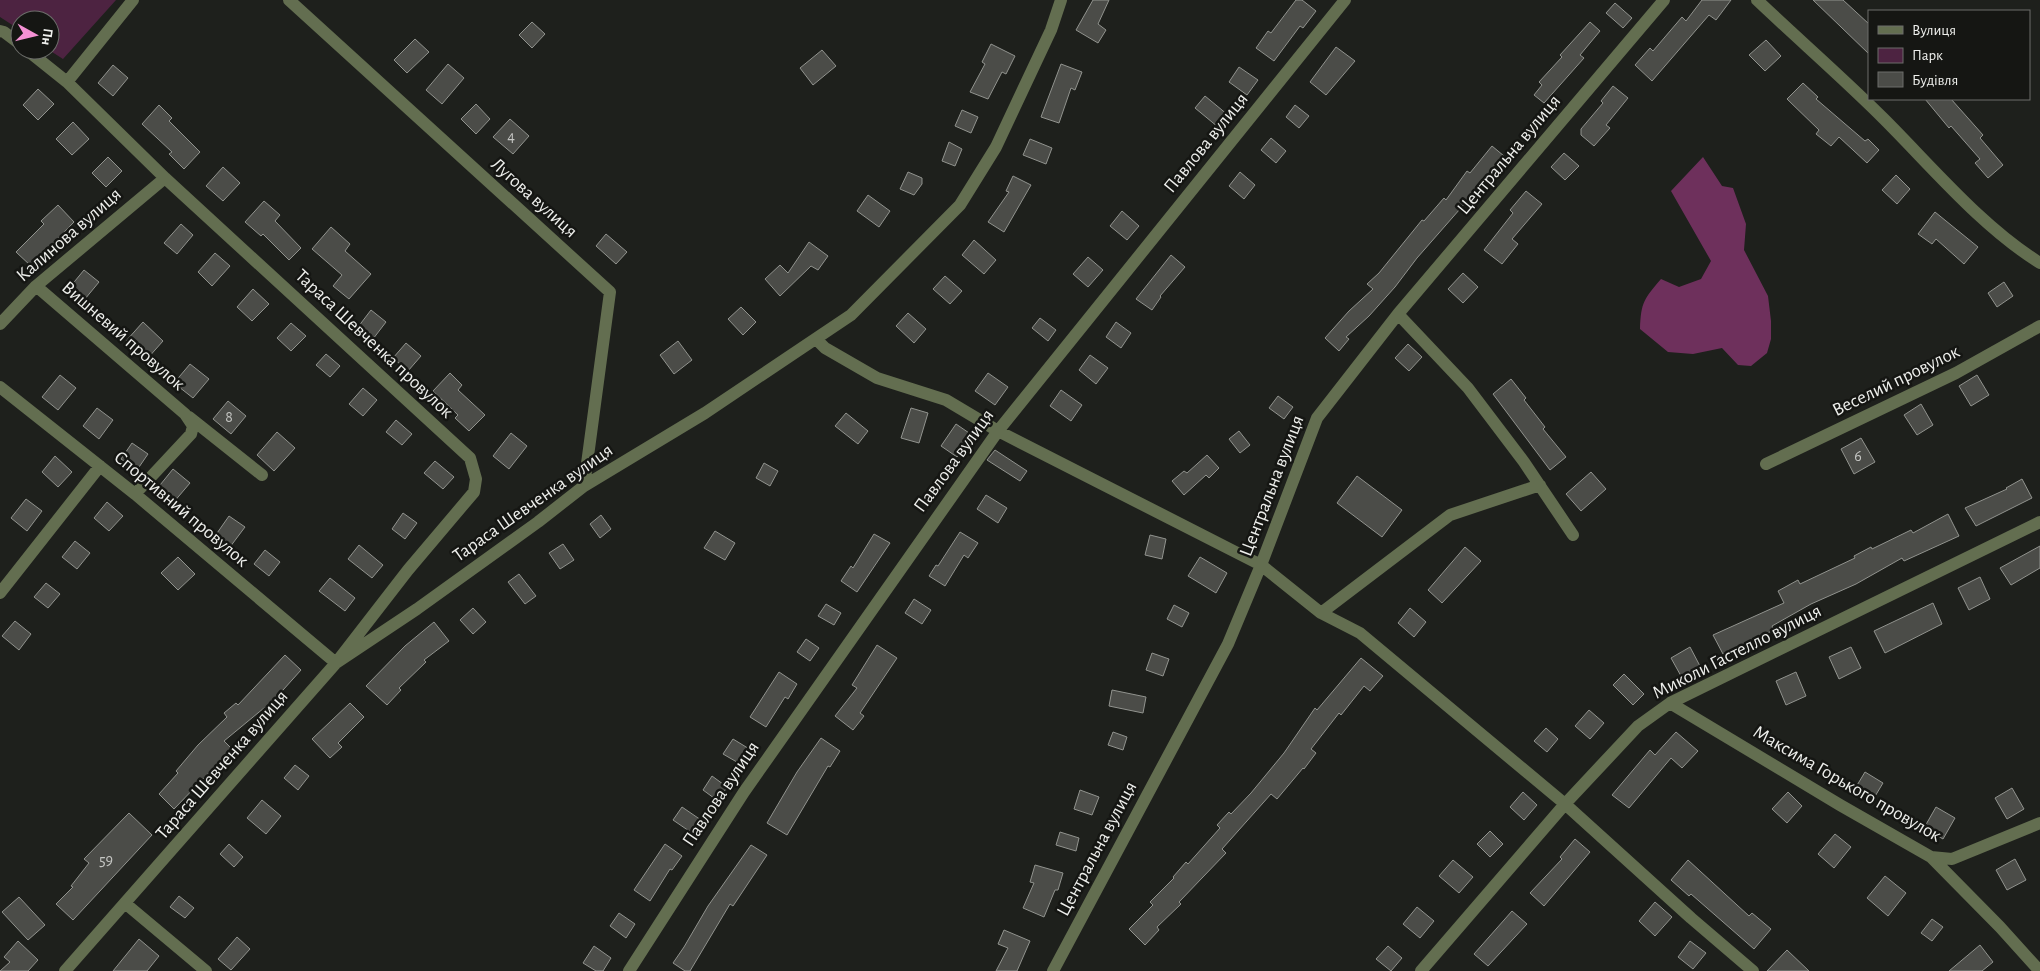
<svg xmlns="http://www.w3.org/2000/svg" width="2040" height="971" viewBox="0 0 2040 971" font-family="'Alegreya Sans',sans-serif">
  <rect width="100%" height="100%" fill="#1e201c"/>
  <path fill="#4d2341" d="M0 0H116L63 59 49 50 50 20H20V30L0 17Z"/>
  <path fill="#6e305c" d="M1703 157 1722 186 1733 188 1746 224 1744 250 1768 296 1771 321V339L1767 353 1751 366 1738 365 1722 348 1693 354 1668 352 1640 329C1641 302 1644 299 1661 279L1679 287 1701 279 1711 261 1671 191Z"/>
  <path fill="#4b4c48" stroke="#91938e" d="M1093 0H1109L1098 24 1106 30 1098 43 1076 30Z
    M1296 0H1302L1316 11 1303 28 1300 26 1274 61 1256 48 1268 31 1271 33Z
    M1702 0H1731L1716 20 1709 15 1652 81 1635 65 1650 48 1653 51 1682 17 1686 21Z
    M1813 0H1843L1869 24V54Z
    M1615 3 1632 18 1623 28 1606 13Z
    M532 22 545 34 532 48 519 35Z
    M1590 22 1600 31 1580 55 1584 58 1544 103 1534 95 1542 85 1539 82 1562 57 1560 55Z
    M415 39 429 52 407 73 394 60Z
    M1766 40 1781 56 1765 71 1749 55Z
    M991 44 1015 56 1006 74 1002 72 988 99 970 92 985 64 982 62Z
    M1336 47 1355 61 1326 95 1310 82Z
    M822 50 836 66 813 85 800 68Z
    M448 64 464 78 442 104 426 90Z
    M1061 64 1082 72 1075 90 1071 88 1059 123 1041 117Z
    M113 65 128 78 113 96 98 83Z
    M1239 67 1258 80 1247 95 1229 82Z
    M1803 83 1818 97 1816 99 1865 141 1868 139 1879 150 1867 163 1839 137 1831 146 1816 134 1819 130 1787 99Z
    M1613 86 1628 98 1606 125 1610 128 1594 146 1581 135V129L1603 103 1601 101Z
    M38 89 54 104 38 120 23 105Z
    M1205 96 1228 115 1218 127 1195 108Z
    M1925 99H1951L1983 135 1980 138 2003 165 1988 178 1975 163 1980 159 1951 126 1949 128Z
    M476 104 490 119 476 134 461 119Z
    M159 105 172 118 169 121 200 152 184 169 169 154 172 152 142 124Z
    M1295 105 1309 116 1299 128 1286 117Z
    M962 110 978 117 971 133 955 126Z
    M510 119 529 136 513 154 493 137Z
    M73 122 89 139 72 155 56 139Z
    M1271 138 1286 151 1276 163 1261 150Z
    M1030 139 1052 148 1046 164 1023 155Z
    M949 142 962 149 955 166 942 161Z
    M1492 146 1504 156 1474 193 1417 258 1395 287 1369 316 1346 337 1349 339 1339 351 1325 338 1349 311 1373 289 1367 284 1379 273 1422 220 1424 221 1444 198 1446 200 1467 171 1470 173Z
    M1564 153 1579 166 1565 180 1551 167Z
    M108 157 122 171 106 187 92 173Z
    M223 167 240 183 223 201 206 186Z
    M908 172 922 178V184L914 195 900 189Z
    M1240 172 1255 185 1244 199 1229 186Z
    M1896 175 1910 189 1897 204 1882 190Z
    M1013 176 1031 185 1004 232 988 222 1009 192 1006 191Z
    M1526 191 1542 204 1512 239 1518 244 1502 264 1484 250 1513 213 1510 210Z
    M868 195 890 211 879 227 857 211Z
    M264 201 280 215 275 221 301 248 289 260 263 234 261 236 245 222Z
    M58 205 74 222 31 266 16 252 44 224 41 221Z
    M1122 211 1139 226 1127 240 1110 226Z
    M1935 212 1978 247 1964 264 1936 239 1932 244 1918 234Z
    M181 224 193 235 177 254 164 243Z
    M331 227 350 244 345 251 371 274 349 299 333 286 342 275 312 249Z
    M606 234 627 252 616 264 596 246Z
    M974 240 996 260 984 274 962 255Z
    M809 242 828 256 818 270 811 266 780 296 765 279 780 265 788 273Z
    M215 253 230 266 212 286 198 272Z
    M1171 255 1185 267 1160 296 1161 297 1152 310 1136 299Z
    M1088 257 1103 270 1088 287 1073 274Z
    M84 270 99 282 85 299 70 287Z
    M1463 273 1478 287 1463 303 1448 289Z
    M945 276 962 291 950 304 933 289Z
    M2004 282 2013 296 1997 307 1988 293Z
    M253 289 269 304 252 321 237 307Z
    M741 307 756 322 743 335 728 319Z
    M371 310 386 322 373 339 358 327Z
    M908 313 926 329 914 343 896 326Z
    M1040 318 1056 330 1048 341 1032 328Z
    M143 322 163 341 147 359 126 341Z
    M1116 322 1131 333 1121 348 1106 337Z
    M291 323 306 336 291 351 277 338Z
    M678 341 692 360 674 374 660 355Z
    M406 343 421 356 408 371 393 358Z
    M1408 344 1422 357 1409 371 1395 358Z
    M326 354 340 366 330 377 316 365Z
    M1090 355 1108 368 1096 384 1079 370Z
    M190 364 209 379 193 398 174 383Z
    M450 373 462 385 458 390 485 415 469 431 455 418 458 415 433 391Z
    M988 373 1008 387 995 405 975 391Z
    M60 375 76 388 58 410 42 397Z
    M1977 375 1989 395 1971 406 1959 386Z
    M1511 379 1526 398 1524 400 1545 427 1543 429 1566 457 1550 470 1493 394Z
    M363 388 377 400 363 416 349 404Z
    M1061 390 1082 405 1071 421 1050 406Z
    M1278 396 1293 407 1284 419 1269 408Z
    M228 401 246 416 231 434 213 419Z
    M1921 404 1933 425 1917 435 1904 415Z
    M97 408 113 420 99 439 83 426Z
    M911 408 928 413 919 443 901 438Z
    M846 413 868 431 858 444 835 426Z
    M396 420 412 434 402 445 386 432Z
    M956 424 972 435 957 457 941 446Z
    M1239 431 1250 445 1240 453 1229 439Z
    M277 432 295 448 274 471 257 455Z
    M511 433 527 446 509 469 493 456Z
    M1861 438 1875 462 1854 474 1841 449Z
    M132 443 148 454 137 470 121 459Z
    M995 450 1027 471 1020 481 987 460Z
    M1207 455 1219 468 1209 478 1206 475 1184 495 1172 481 1184 471 1187 473Z
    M55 456 72 472 58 487 42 472Z
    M435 461 454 477 443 489 424 473Z
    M764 463 778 471 770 486 756 478Z
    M173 469 190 483 173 503 156 490Z
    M1591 472 1606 489 1581 511 1566 494Z
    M1357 476 1402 510 1382 537 1337 503Z
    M2022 479 2032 498 1976 526 1965 508 2007 489 2006 488Z
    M986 495 1007 508 998 523 977 509Z
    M26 499 42 511 27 531 11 518Z
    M107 502 123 516 109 531 94 518Z
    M403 513 417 523 405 539 392 529Z
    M1948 514 1959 536 1904 561 1902 558 1856 584 1811 604 1772 626 1774 630 1723 654 1713 635 1784 603 1778 591 1798 580 1800 584 1855 558 1854 556 1871 547 1872 549 1911 530 1913 533Z
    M601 515 611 529 600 538 590 524Z
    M229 516 245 527 230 547 215 536Z
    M715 531 735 543 725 560 704 548Z
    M960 532 978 543 968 558 964 555 945 586 929 576 936 565 938 566Z
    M874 534 890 543 857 592 841 581 851 566 853 568Z
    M1150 535 1166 539 1162 559 1145 555Z
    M75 541 90 553 77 569 62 557Z
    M563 544 574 560 560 569 549 553Z
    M359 545 383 565 372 578 348 559Z
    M2040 546V568L2011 585 2000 568Z
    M1465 547 1481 561 1442 603 1428 590Z
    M265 550 280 562 269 576 254 564Z
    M178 557 195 574 178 590 161 573Z
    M1200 557 1227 573 1216 593 1188 576Z
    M519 574 536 596 525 604 508 582Z
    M1980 577 1990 599 1969 610 1958 588Z
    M330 578 355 598 345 611 319 591Z
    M46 583 60 594 48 608 34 597Z
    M914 599 931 610 922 624 905 613Z
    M1933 603 1942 624 1885 653 1874 631Z
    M826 604 841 613 834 625 818 616Z
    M1174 605 1189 613 1182 627 1167 619Z
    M473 608 486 622 473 634 460 620Z
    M1410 608 1426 622 1414 637 1398 623Z
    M15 621 31 634 19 650 2 636Z
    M434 622 449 641 424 660 426 662 399 688 401 690 387 705 366 686 405 646Z
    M806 639 819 648 810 661 797 652Z
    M877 645 897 658 860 713 864 716 853 730 835 716 857 688 852 685Z
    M1690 647 1700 666 1681 676 1671 658Z
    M1851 647 1861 668 1839 679 1829 657Z
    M1152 653 1169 659 1163 676 1146 670Z
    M285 655 301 670 266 709 264 708 224 741 232 749 174 809 159 794 178 773 176 771 198 745 227 717 224 713 236 703 238 705Z
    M1361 658 1383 676 1370 691 1364 686 1341 715 1339 713 1311 749 1316 753 1304 769 1303 768 1277 799 1271 794 1222 849 1226 853 1179 902 1181 904 1157 927 1159 930 1145 945 1129 929 1153 905 1150 902 1174 878 1173 877 1186 862 1188 864 1220 828 1217 825 1229 812 1231 814 1251 793 1284 753 1315 708 1317 710Z
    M779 672 797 684 788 699 785 697 766 727 750 717Z
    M1796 672 1806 696 1786 705 1776 681Z
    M1624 674 1644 694 1633 705 1613 685Z
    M1112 690 1146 697 1143 713 1109 706Z
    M350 703 364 717 338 743 342 747 330 758 312 739Z
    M1589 710 1604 723 1590 739 1575 726Z
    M1546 728 1558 739 1547 752 1534 741Z
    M1113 732 1127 737 1123 750 1108 745Z
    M1676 732 1698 751 1682 768 1671 758 1629 808 1612 795 1650 750 1655 755Z
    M821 738 840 751 830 767 828 766 787 835 767 823 797 772Z
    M733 739 751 750 742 765 723 754Z
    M295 765 309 776 298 790 284 778Z
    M1865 772 1883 783 1871 803 1853 792Z
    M712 776 727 787 718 801 703 790Z
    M2012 788 2024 809 2007 819 1995 798Z
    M1080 790 1099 797 1092 815 1074 809Z
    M1523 792 1537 805 1524 820 1510 807Z
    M1788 792 1802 806 1787 823 1772 809Z
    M262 800 281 816 266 834 247 818Z
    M682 807 701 820 692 833 673 820Z
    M1936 807 1955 818 1943 839 1924 828Z
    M129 813 152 835 73 920 56 904 73 887 71 886 89 863 84 859Z
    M1490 831 1503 844 1490 857 1477 844Z
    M1060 832 1079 838 1076 851 1056 845Z
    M1835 834 1851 847 1834 868 1818 854Z
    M1575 839 1590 852 1544 906 1530 893 1562 859 1560 857Z
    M229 844 243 857 234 867 220 854Z
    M665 844 682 856 672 870 670 869 650 901 634 890Z
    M751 845 767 855 733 906 730 904 690 971H685L673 963 684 947 708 906Z
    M2015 859 2026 880 2007 890 1996 870Z
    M1453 860 1473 877 1459 893 1439 876Z
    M1688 860 1749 916 1752 913 1771 929 1754 949 1691 894 1689 896 1671 880Z
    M1035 865 1063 873 1058 890H1055L1044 917 1023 908 1034 883 1030 882Z
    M1885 876 1906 893 1888 916 1867 898Z
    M179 896 194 908 185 918 170 907Z
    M19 897 45 925 28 940 2 912Z
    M1655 902 1672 917 1655 936 1639 921Z
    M1417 907 1434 921 1420 938 1403 924Z
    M1512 911 1527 924 1488 966 1474 954Z
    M619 913 635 924 626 938 610 926Z
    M1932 919 1943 927 1932 941 1921 933Z
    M1004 930 1030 941 1017 971H996L1008 948 998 944Z
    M237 937 250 949 231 970 218 959Z
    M139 939 159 956 147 971H113Z
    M18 941 38 960 28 971H0L10 962 4 957Z
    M1690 941 1706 953 1693 969 1678 957Z
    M1980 945 1993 962 1982 971H1949Z
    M594 946 611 958 603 971H596L583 963Z
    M1388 946 1402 958 1391 971 1376 959Z
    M1787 950 1809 971H1767Z"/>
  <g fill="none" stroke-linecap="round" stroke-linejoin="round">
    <path stroke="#636e50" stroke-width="12" d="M289 0 610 292 584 486
      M1757 0C1799 40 1843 78 1884 119 1933 168 1981 226 2040 263
      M0 31 4 32 20 44
      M27 50 67 82 133 0
      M36 286 185 414 193 426 191 434 135 494
      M1398 314 1468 388 1524 462 1573 535
      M0 324 36 286 165 178
      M817 340 825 348 877 378 946 400 998 431 1261 565 1321 613 1360 633 1565 804 1691 918 1753 971
      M0 387 135 494 336 663 408 570 474 492 476 479 470 458 165 178 67 82
      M189 417 262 475
      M1766 464 1956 373 2040 326
      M0 593 100 466
      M1321 613 1450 515 1540 485
      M1670 703 1840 805 1931 857 1952 859 2040 823
      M1931 857 2000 927 2037 968
      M126 904 206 971
      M65 971 336 663 417 609 538 522 584 486 705 413 851 315 960 205 996 147 1051 30 1061 0
      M629 971 744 792 998 431 1345 0
      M1053 971 1228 644 1261 565 1317 418 1398 314 1664 0
      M1421 971 1565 804 1638 726 1670 703 2040 522"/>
  </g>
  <g text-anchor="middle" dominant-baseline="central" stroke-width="5" stroke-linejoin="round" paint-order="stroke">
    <g font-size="16" fill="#c5c6c3">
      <text x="511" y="136">4</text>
      <text x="229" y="417">8</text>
      <text x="1858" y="456">6</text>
      <text x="106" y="860">59</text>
    </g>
    <g font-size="19" fill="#eeefec" stroke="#151613">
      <text transform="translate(1206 143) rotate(-51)">Павлова вулиця</text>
      <text transform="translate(1509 155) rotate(-50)">Центральна вулиця</text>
      <text transform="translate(534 198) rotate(42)">Лугова вулиця</text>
      <text transform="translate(69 235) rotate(-41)">Калинова вулиця</text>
      <text transform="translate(123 336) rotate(41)">Вишневий провулок</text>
      <text transform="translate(374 344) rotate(43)">Тараса Шевченка провулок</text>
      <text transform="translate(1896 381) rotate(-26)">Веселий провулок</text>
      <text transform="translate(954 461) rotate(-54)">Павлова вулиця</text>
      <text transform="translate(1272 486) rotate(-69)">Центральна вулиця</text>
      <text transform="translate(533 503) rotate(-35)">Тараса Шевченка вулиця</text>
      <text transform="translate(181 509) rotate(40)">Спортивний провулок</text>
      <text transform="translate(1737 652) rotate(-27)">Миколи Гастелло вулиця</text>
      <text transform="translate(222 765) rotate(-49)">Тараса Шевченка вулиця</text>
      <text transform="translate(1847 784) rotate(30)">Максима Горького провулок</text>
      <text transform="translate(721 794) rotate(-56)">Павлова вулиця</text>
      <text transform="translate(1097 849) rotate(-62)">Центральна вулиця</text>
    </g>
  </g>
  <rect x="1868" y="10" width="162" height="90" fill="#151613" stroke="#6c6d6a"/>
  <rect x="1878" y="26" width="25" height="8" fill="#636e50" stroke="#6c6d6a"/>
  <text x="1912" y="35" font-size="15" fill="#eeefec">Вулиця</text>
  <rect x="1878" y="48" width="25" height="15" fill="#4d2341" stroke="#6c6d6a"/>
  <text x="1912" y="60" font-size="15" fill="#eeefec">Парк</text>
  <rect x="1878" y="72" width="25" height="15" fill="#4b4c48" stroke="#6c6d6a"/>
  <text x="1912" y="85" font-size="15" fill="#eeefec">Будівля</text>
  <g transform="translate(35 35) rotate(98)"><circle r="24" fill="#151613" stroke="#6c6d6a"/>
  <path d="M0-4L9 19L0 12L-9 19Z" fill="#f491d4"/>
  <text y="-8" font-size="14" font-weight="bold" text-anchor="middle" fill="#eeefec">Пн</text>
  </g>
</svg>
